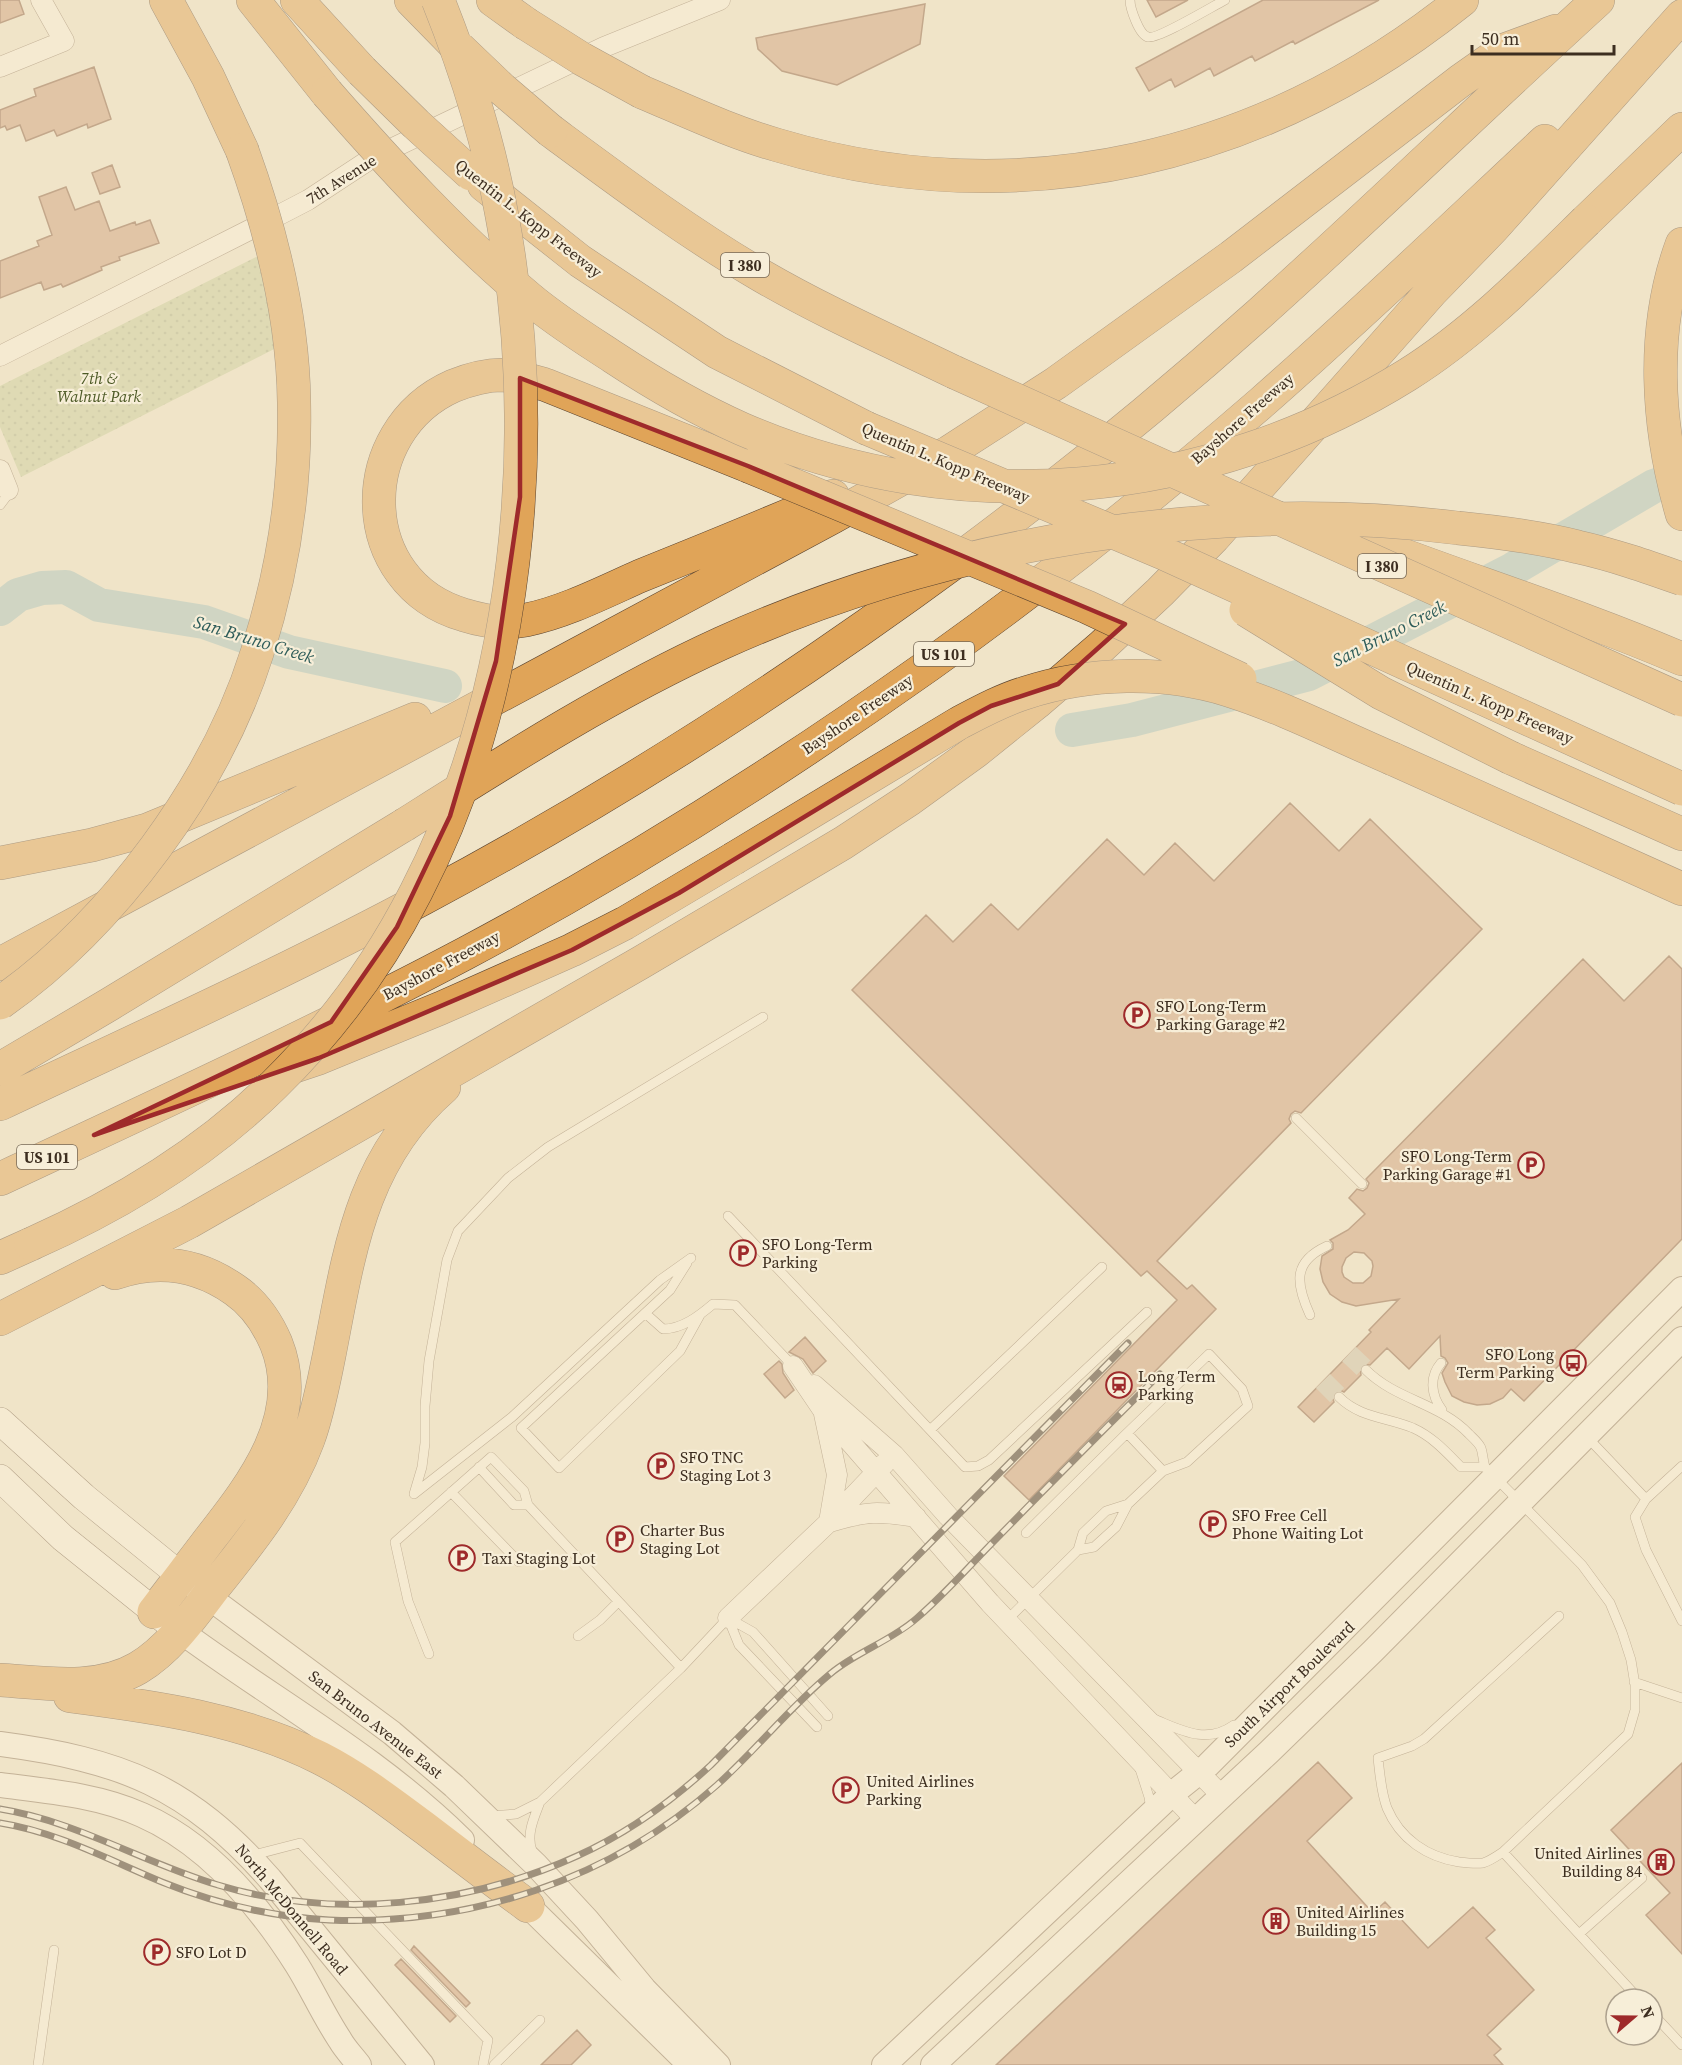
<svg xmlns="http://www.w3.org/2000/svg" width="1682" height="2065" viewBox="0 0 1682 2065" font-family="'Source Serif 4',serif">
  <defs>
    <pattern id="park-dots" width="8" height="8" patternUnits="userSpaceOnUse" patternTransform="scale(1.5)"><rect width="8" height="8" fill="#c9cf9b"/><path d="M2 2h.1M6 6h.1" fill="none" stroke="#aeb285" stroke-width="1.8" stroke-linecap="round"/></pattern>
  </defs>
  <rect width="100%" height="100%" fill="#f0e4c8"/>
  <path fill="url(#park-dots)" d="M282 244 290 341 21 477 0 427V386Z"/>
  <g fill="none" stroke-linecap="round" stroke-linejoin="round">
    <path stroke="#a9c4bc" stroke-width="34" d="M0 609 18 595 42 588 66 587 99 605 204 622 289 652 445 686
      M1072 730 1132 720 1309 674 1513 569 1654 486 1682 476"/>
  </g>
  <path fill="#cf9f7d" stroke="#8d5f41" stroke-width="1.5" fill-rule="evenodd" d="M0 0H19L24 14 0 23Z
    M1147 0H1188L1156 17Z
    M1263 0H1379L1295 44 1293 41 1255 61 1252 56 1214 76 1210 68 1175 87 1171 79 1149 91 1136 68Z
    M925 4 920 44 837 85 782 71 758 49 756 38Z
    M94 67 111 119 88 128 87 124 57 136 54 130 26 141 20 125 7 130 5 126 0 128V110L36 96 34 89Z
    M112 165 120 187 100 194 92 173Z
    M66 187 75 210 99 201 110 231 135 222 136 225 150 220 159 243 119 257 120 260 101 267 102 270 63 287 61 284 44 290 41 282 0 298V261L39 246 37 241 52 235 39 197Z
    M1290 803 1339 851 1370 819 1482 929 1301 1113 1295 1111 1291 1114 1289 1119 1291 1123 1157 1261 1187 1289 1192 1285 1216 1309 1029 1500 1004 1476 1177 1300 1147 1271 1141 1276 852 990 926 915 953 942 991 904 1018 930 1107 839 1144 875 1175 843 1214 881Z
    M1669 956 1682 969V1239L1524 1401 1511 1389 1503 1398 1490 1404 1477 1405 1464 1402 1452 1396 1445 1382 1442 1373 1448 1363 1445 1358 1441 1356 1440 1336 1409 1369 1387 1348 1370 1365 1363 1364 1360 1368 1361 1375 1344 1392 1340 1390 1334 1392 1332 1396 1334 1402 1314 1422 1298 1407 1371 1332 1369 1330 1399 1299 1356 1306 1342 1302 1330 1294 1323 1282 1320 1269 1322 1256 1333 1249V1243L1330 1240 1348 1230 1365 1214 1349 1198 1357 1189 1363 1191 1367 1188 1369 1183 1366 1179 1583 959 1624 1001ZM1354 1252 1364 1253 1372 1261 1373 1266 1371 1276 1363 1283H1353L1344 1277 1342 1272V1267L1346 1258Z
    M805 1337 826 1361 813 1373 803 1359 789 1352Z
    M779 1361 782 1364 783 1373 794 1390 785 1398 764 1374Z
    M1318 1762 1352 1798 1307 1841 1373 1913 1385 1902 1428 1948 1473 1907 1495 1930 1486 1938 1534 1990 1487 2035 1501 2049 1494 2055 1503 2065H996Z
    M1682 1763V1954L1646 1915 1670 1893 1611 1830Z
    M414 1946 470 2003 466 2007 411 1950Z
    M401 1959 456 2016 450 2022 395 1965Z
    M577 2030 591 2045 571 2065H541Z"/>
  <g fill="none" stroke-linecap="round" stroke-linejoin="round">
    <path stroke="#ccc0a6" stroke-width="20" stroke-dasharray="20 10" stroke-linecap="butt" d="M1349 1354 1366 1370
      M1323 1381 1339 1397"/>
    <g stroke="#8d765c" stroke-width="10">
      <path id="service" d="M1130 0C1130 8 1139 35 1148 37 1157 40 1213 6 1225 0
        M0 505 6 497 8 490
        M1296 1118 1362 1184
        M728 1216 965 1467 978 1466 989 1460 1147 1312
        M691 1258 660 1280 512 1417 414 1494 422 1467 425 1443V1406L429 1361 447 1260 458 1231 508 1178 548 1147 763 1017
        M687 1263 670 1290 521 1428 559 1468 680 1351 700 1315
        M645 1313 663 1329C682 1329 699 1316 713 1304L735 1305 793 1366
        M1310 1315C1296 1284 1292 1262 1327 1246
        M1441 1363C1429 1377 1431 1395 1442 1410
        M1366 1370C1396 1400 1440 1403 1469 1434 1473 1438 1479 1443 1481 1448 1483 1454 1483 1461 1485 1467L1582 1565 1610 1603 1622 1632 1631 1660 1635 1685V1710L1628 1734 1503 1852C1497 1856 1490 1861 1483 1863 1475 1864 1467 1863 1459 1862 1427 1857 1400 1839 1387 1808 1381 1792 1380 1775 1378 1758L1412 1746 1424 1739 1559 1616
        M1339 1397C1360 1418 1387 1417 1413 1428 1433 1437 1446 1452 1461 1467H1485
        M930 1430 1102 1267
        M1588 1438 1646 1499
        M1682 1466 1646 1499 1635 1517 1646 1550 1682 1621
        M479 1467 514 1505H528
        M451 1492 519 1562
        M1026 1533 1127 1433
        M1078 1550 1094 1547 1116 1527 1128 1504 1163 1471 1187 1462 1248 1406 1242 1389 1209 1354 1127 1433 1163 1471
        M728 1618 739 1645 817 1727
        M728 1618 753 1632 828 1716
        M1006 1621 1078 1550 1083 1533 1106 1511 1128 1504
        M578 1636 600 1620 618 1602
        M429 1654 408 1601 395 1542 491 1457 524 1491 528 1505 681 1668
        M1634 1682 1682 1698
        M1154 1719C1181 1730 1206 1745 1234 1725
        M1140 1769 1149 1797 1151 1810
        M490 1816 516 1814 540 1802 681 1668 728 1618
        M532 1851C526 1834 534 1818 540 1802
        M1503 1852 1639 1999
        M250 1856 300 1843 488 2040 483 2065
        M1579 1934 1642 1878
        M1652 2013 1682 2045
        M38 2065 54 1950
        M494 2065 540 2020"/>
    </g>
    <g stroke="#8d765c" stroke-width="21">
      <path id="minor" d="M0 67 64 41 41 0
        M0 356 281 214 308 200 372 158 604 47 720 0
        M0 470 8 490
        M793 1366 824 1412 990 1603 1196 1820
        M814 1385 894 1455 948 1516 1222 1796
        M824 1414 837 1475 829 1522
        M830 1522C866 1511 879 1511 916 1517
        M728 1618 829 1522 885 1463"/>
    </g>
    <g stroke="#8d765c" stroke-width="26">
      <path id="tertiary" d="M195 1587 392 1733 454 1786 536 1865 587 1920 644 1989 718 2065
        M179 1630C275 1701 377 1756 462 1840
        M0 1744C121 1760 188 1786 270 1879L422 2065
        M0 1785C47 1791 98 1795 142 1815 208 1844 259 1905 297 1965 312 1989 324 2016 340 2040 345 2049 353 2057 359 2065
        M516 1894 690 2065
        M884 2065 1172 1794 1208 1765 1682 1289
        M933 2065 1269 1752 1373 1651 1682 1339"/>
    </g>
    <g stroke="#6f573f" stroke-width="28">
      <path id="secondary" d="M0 1421 84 1497 181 1576
        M0 1478 63 1538 170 1624"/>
    </g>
    <g stroke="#5b4430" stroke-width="34">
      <path id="motorway" d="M166 0 208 77 242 150
        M253 0 327 93
        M297 0 362 71
        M411 0 455 45
        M493 0 525 23
        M642 92C687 111 731 132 777 145 1022 218 1266 158 1462 0
        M551 131C620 182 688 233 762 276 824 312 890 341 954 372
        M484 185 580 261 717 352 866 428
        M1586 221 1682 129
        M1682 244C1650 331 1657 427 1682 514
        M748 466 546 385C532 381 517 376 502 375 486 375 468 380 453 386 352 431 353 583 464 615 483 621 506 624 526 620 565 612 604 592 640 576 705 550 769 524 833 496
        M1355 537C1463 579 1575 613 1682 659
        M1511 758 1682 834
        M1393 759 1682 889
        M0 863 92 845 147 830 415 719
        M0 964 833 517 949 452 1056 383 1231 257 1460 81 1504 50 1556 31
        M0 1069 110 1004 404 825
        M283 1070 319 1058 441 1008 572 950 625 923 733 859
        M0 1104C142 1037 286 972 424 898 612 798 792 682 963 556 1065 480 1164 399 1259 314 1374 211 1484 104 1598 0
        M0 1179C156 1106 313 1034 466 953 626 868 781 770 929 665 1044 583 1155 495 1261 403 1358 318 1451 229 1545 141
        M0 1258 31 1244
        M115 1273C158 1258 198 1264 235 1290 254 1303 267 1322 276 1343 306 1417 252 1485 209 1540 191 1564 172 1588 154 1612
        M0 1319 189 1222 640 963 843 843 910 799 975 752 1036 703 1101 647 1160 592 1214 537 1431 292 1493 228 1682 16
        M0 1680C45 1683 97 1692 138 1668 170 1649 194 1614 216 1585 252 1540 288 1495 308 1440 318 1413 323 1385 329 1356 349 1254 360 1160 444 1087
        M70 1696C156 1707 242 1719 320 1758 359 1778 392 1804 426 1829 460 1855 494 1881 528 1906"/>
    </g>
    <use href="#service" stroke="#faf1dc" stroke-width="9"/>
    <use href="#minor" stroke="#faf1dc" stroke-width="20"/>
    <use href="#tertiary" stroke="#faf1dc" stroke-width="24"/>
    <use href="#secondary" stroke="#faf1dc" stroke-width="27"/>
    <use href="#motorway" stroke="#e0a458" stroke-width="33"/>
    <g stroke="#3d2e20" stroke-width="7">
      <path id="rail" d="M0 1809C76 1821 144 1863 218 1885 334 1920 467 1906 577 1856 626 1834 672 1801 711 1765L1128 1343
        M0 1823C57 1832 109 1860 162 1882 214 1903 273 1917 329 1920 471 1926 611 1879 717 1785 756 1750 789 1708 830 1674 856 1652 891 1641 917 1618 946 1593 972 1563 1000 1535 1053 1481 1106 1427 1160 1374"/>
    </g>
    <use href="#rail" stroke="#f7eed8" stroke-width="4.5" stroke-dasharray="14" stroke-linecap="butt"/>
    <g stroke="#5b4430" stroke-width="34" stroke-linecap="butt">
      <path id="motorway-bridge" d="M525 23 582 59 642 92
        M459 48 502 89 551 131
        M362 71 416 124 471 174
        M327 93C390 165 455 236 529 298 555 320 584 338 613 357 654 384 697 409 742 429 959 523 1208 499 1407 375 1474 333 1530 276 1586 221
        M954 372 1682 700
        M866 428 1163 553 1682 789
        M748 466 1087 607 1240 679
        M1246 610 1381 693 1511 758
        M404 825C507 760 610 694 722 643 946 542 1213 498 1458 528 1498 532 1539 537 1578 547 1614 555 1648 567 1682 579
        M733 859 959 723C980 712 1002 700 1025 693 1089 672 1164 670 1228 690 1285 708 1339 736 1393 759
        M0 1003C113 924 216 784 257 653 283 572 296 488 294 402 293 317 271 230 242 150
        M31 1244C121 1204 204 1154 274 1085 331 1029 380 963 416 892 519 693 543 435 502 216 489 142 466 70 438 0"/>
    </g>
    <use href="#motorway-bridge" stroke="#e0a458" stroke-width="33"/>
  </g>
  <path d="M0 0H1682V2065H0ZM520 378 748 466 1125 624 1058 684 991 706 959 723 679 893 572 950 319 1058 94 1135 331 1022 397 927 450 816 496 661 520 497Z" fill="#f0e4c8" fill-opacity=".55" fill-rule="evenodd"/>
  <path fill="none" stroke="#9e2a2b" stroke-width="4.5" stroke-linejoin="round" d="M520 378 748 466 1125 624 1058 684 991 706 959 723 679 893 572 950 319 1058 94 1135 331 1022 397 927 450 816 496 661 520 497Z"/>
  <defs>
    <g id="parking-ring" transform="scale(1.35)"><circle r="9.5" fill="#f7eed8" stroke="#9e2a2b" stroke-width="1.5"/><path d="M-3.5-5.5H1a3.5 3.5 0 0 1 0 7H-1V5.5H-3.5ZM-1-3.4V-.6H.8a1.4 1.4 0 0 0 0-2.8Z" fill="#9e2a2b"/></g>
    <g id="bus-ring" transform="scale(1.35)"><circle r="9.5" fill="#f7eed8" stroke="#9e2a2b" stroke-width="1.5"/><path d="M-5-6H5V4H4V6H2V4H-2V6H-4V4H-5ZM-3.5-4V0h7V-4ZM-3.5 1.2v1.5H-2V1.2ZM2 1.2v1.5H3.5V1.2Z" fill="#9e2a2b"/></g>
    <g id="station-ring" transform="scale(1.35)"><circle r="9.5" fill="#f7eed8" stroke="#9e2a2b" stroke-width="1.5"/><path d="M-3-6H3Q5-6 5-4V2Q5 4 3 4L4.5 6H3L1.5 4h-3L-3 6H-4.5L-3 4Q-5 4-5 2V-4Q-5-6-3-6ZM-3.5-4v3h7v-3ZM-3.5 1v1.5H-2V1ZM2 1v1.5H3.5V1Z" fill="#9e2a2b"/></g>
    <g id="building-ring" transform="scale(1.35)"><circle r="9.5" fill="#f7eed8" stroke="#9e2a2b" stroke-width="1.5"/><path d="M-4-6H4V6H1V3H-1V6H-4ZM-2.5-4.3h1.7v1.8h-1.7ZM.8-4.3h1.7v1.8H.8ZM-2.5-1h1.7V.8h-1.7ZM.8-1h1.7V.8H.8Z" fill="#9e2a2b"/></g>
  </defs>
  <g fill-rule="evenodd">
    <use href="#parking-ring" x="1137" y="1015"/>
    <use href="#parking-ring" x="1531" y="1165"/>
    <use href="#parking-ring" x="743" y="1253"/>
    <use href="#bus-ring" x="1573" y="1363"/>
    <use href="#station-ring" x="1119" y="1385"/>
    <use href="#parking-ring" x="661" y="1466"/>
    <use href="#parking-ring" x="1213" y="1524"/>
    <use href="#parking-ring" x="620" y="1539"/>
    <use href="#parking-ring" x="462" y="1558"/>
    <use href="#parking-ring" x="846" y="1790"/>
    <use href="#building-ring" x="1661" y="1862"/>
    <use href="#building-ring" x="1276" y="1921"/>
    <use href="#parking-ring" x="157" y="1952"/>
  </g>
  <g text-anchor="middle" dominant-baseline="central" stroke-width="4.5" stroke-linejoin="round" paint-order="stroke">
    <g fill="#f7eed8" stroke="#756857" stroke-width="1.5">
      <rect x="721" y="253" width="48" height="24" rx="4.5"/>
      <rect x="1358" y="554" width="48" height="24" rx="4.5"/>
      <rect x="914" y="642" width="60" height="24" rx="4.5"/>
      <rect x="17" y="1145" width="60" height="24" rx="4.5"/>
    </g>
    <g font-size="15" font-weight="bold" fill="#3d2e20">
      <text x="745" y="265">I 380</text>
      <text x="1382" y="566">I 380</text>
      <text x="944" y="654">US 101</text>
      <text x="47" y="1157">US 101</text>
    </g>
    <g font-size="16" fill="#3d2e20" stroke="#f7eed8">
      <text transform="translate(341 179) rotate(-32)">7th Avenue</text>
      <text transform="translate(529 218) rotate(38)">Quentin L. Kopp Freeway</text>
      <text transform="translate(1242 418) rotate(-41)">Bayshore Freeway</text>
      <text transform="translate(946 462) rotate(23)">Quentin L. Kopp Freeway</text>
      <text transform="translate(1490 702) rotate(24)">Quentin L. Kopp Freeway</text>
      <text transform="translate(857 714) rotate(-34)">Bayshore Freeway</text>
      <text transform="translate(441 965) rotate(-28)">Bayshore Freeway</text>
      <text transform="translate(1289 1684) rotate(-44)">South Airport Boulevard</text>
      <text transform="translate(376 1724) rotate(38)">San Bruno Avenue East</text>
      <text transform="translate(292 1909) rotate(50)">North McDonnell Road</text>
    </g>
    <g font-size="16" font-style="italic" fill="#4d5a26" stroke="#f7eed8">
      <text x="99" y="378">7th &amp;<tspan x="99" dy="18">Walnut Park</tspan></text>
    </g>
    <g font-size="16" fill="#3d2e20" stroke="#f7eed8" text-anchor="start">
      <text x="1156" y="1006">SFO Long-Term<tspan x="1156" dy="18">Parking Garage #2</tspan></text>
      <text x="1512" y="1156" text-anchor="end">SFO Long-Term<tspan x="1512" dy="18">Parking Garage #1</tspan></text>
      <text x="762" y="1244">SFO Long-Term<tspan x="762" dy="18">Parking</tspan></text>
      <text x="1554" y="1354" text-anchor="end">SFO Long<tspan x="1554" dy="18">Term Parking</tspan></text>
      <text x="1138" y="1376">Long Term<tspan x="1138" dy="18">Parking</tspan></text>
      <text x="680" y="1457">SFO TNC<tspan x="680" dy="18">Staging Lot 3</tspan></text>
      <text x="1232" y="1515">SFO Free Cell<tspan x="1232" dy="18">Phone Waiting Lot</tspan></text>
      <text x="640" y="1530">Charter Bus<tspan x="640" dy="18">Staging Lot</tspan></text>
      <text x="482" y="1558">Taxi Staging Lot</text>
      <text x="866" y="1781">United Airlines<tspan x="866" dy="18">Parking</tspan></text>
      <text x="1642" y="1853" text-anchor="end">United Airlines<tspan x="1642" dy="18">Building 84</tspan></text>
      <text x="1296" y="1912">United Airlines<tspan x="1296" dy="18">Building 15</tspan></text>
      <text x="176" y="1952">SFO Lot D</text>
    </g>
    <g font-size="18" font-style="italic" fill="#2f5d5a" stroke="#f7eed8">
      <text transform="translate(1389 633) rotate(-27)">San Bruno Creek</text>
      <text transform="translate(254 639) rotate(17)">San Bruno Creek</text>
    </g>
  </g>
  <g transform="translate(1634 2017) rotate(70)"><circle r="28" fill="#f7eed8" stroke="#ada18e" stroke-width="1.5"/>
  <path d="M0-4.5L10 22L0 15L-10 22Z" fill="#9e2a2b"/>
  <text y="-9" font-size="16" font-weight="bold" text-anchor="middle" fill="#3d2e20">N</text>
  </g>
  <path d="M1472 45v9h142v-9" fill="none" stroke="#3d2e20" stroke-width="3"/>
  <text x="1481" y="45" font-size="18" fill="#3d2e20" stroke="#f7eed8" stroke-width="4.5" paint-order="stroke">50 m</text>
</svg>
